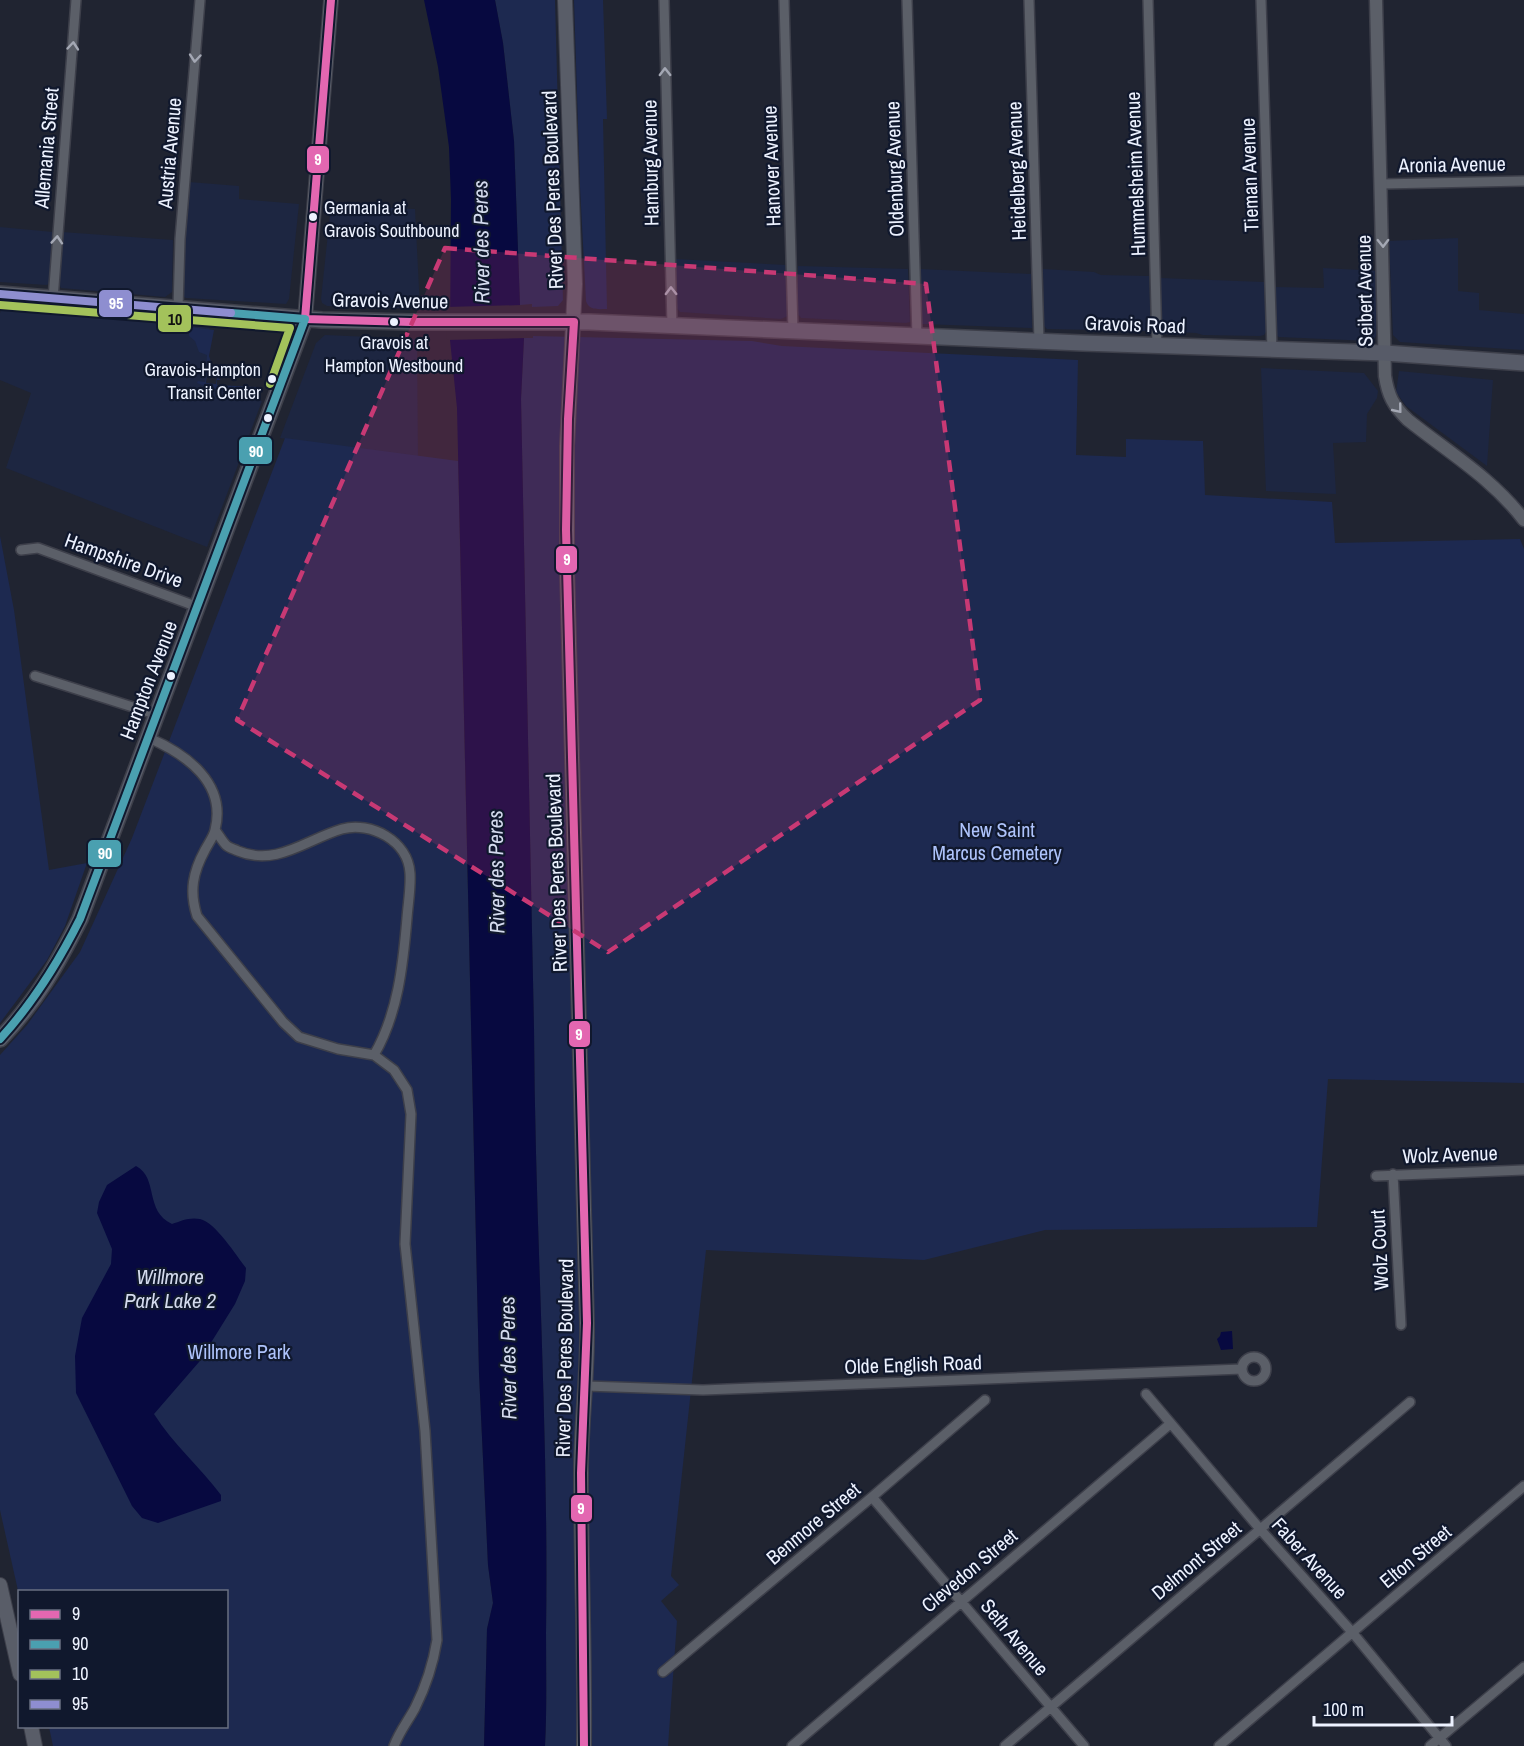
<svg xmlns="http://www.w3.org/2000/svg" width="1524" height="1746" viewBox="0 0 1524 1746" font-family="'Archivo Narrow',sans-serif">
  <rect width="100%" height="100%" fill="#202431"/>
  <path fill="#1d2641" d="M189 182 239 186V199L299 204 289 299 286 304 186 298 182 296Z
    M331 205 415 209 420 309 327 306 322 303 321 299Z
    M0 227 53 232 49 283 47 285 0 282Z
    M62 232 173 240 172 292 165 297 61 288 59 284Z
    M1458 238V291L1479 293V310L1524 314V350L1400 342 1393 335 1389 241Z
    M675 259 786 265 788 316 781 319 680 312 675 306Z
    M798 266 908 269 910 322 906 323 801 318 796 312Z
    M1323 268 1379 271 1376 336 1374 339 1370 341 1279 337 1276 335 1274 287 1324 288Z
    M920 269 1031 274 1032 328 922 324Z
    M1043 269 1094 272 1101 275 1149 276 1151 329 1148 331 1047 329 1044 326Z
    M1160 278 1264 282 1266 332 1264 335 1260 336 1203 335 1196 333 1176 332 1165 334 1162 331Z
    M3 306 210 326 205 383 262 401 207 547 6 468 31 393 0 380V313Z
    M325 335 417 339 418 457 280 438 316 343Z
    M1261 368 1364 373 1378 391 1377 398 1367 414 1366 442 1333 443 1336 494 1266 491Z
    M1399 371 1493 380 1487 466 1406 406 1396 392Z"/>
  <path fill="#1d2950" d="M495 0H555L563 300 558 306 532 307V304L520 305 514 141 503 43Z
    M574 0H603L607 119H603L607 309C599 309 589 311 586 301L580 187Z
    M189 327 214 330 209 356 215 374H207L206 383 216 384 217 377 221 380H217V385L257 387 254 398C235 392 215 391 197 383L198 381 205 382 207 355 199 352 195 341 189 336Z
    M533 336 752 341 782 346 1078 360 1076 455 1126 457V439L1203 441 1205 495 1332 502 1335 543 1520 539 1524 549V1083L1328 1079 1317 1227 1045 1230 924 1260 706 1250 671 1576 679 1585 661 1601 677 1621 668 1746H545C547 1708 546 1670 546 1633 549 1431 535 1230 534 1029L521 399 524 338H533Z
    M285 438 458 461 479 1373 488 1565 493 1603 487 1629 484 1746H53L49 1727 226 1726V1592H20L19 1595 0 1510V1055L27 1025 80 952 132 838Z
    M0 536 14 610 49 870 87 863 65 926 47 960 0 1023Z"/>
  <path fill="#070940" d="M424 0H495L503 43 514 141 520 305 524 338 521 399 534 1029C535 1230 549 1431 546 1633 546 1670 547 1708 545 1746H484L487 1629 493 1603 488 1565 479 1373 457 408 450 340 451 199 449 147 438 67Z
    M136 1166C159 1178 144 1211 172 1224 181 1221 189 1217 200 1219 215 1222 236 1255 246 1268L245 1281 235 1304 199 1362 154 1414C173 1444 200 1467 221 1495V1501L158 1523 142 1518 132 1506 76 1393 75 1356 82 1318 111 1264 112 1249 97 1213 99 1202 107 1185Z
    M1232 1331 1233 1349 1221 1350 1217 1339 1220 1336 1221 1332Z"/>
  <path fill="#202431" d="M523 305 527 338 447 340 446 307Z"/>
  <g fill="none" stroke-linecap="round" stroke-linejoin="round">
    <g stroke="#3d3f4a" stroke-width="12">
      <path id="minor" d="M664 0 672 326
        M784 0 793 332
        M907 0 917 337
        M1029 0 1039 341
        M1148 0 1157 346
        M1261 0 1272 350
        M1381 184 1524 181
        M53 299 76 0
        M178 309 180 239 200 0
        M21 550 38 548 198 607
        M35 676 158 715
        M149 738C186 754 227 783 215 830 214 836 208 844 205 850 193 872 189 891 197 916L283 1022 299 1037 338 1049 374 1055
        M215 830C219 835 222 841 226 845 229 848 234 849 238 851 277 867 307 839 342 829 371 821 408 841 410 873 411 887 408 904 407 918 403 965 398 1014 374 1055L394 1070 407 1090 411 1114 405 1244 425 1431 437 1640C433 1665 426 1686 415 1708 408 1721 399 1732 394 1746
        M1393 1174 1401 1325
        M1376 1176 1524 1170
        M1242 1369a12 12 0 1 1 24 0a12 12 0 1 1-24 0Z
        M586 1386 703 1390 1242 1369
        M1146 1394 1260 1529 1352 1632 1446 1746
        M872 1497 1084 1746
        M663 1672 872 1497 985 1400
        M792 1746 1170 1424
        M1005 1746 1410 1402
        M1219 1746 1524 1486
        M1430 1746 1524 1667"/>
    </g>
    <g stroke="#3d3f4a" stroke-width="15">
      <path id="tertiary" d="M1376 0 1385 376C1388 395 1393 406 1408 420 1448 452 1492 478 1524 520"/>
    </g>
    <g stroke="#3d3f4a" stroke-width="16">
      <path id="secondary" d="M565 0 575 284 567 446V568L587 1323C588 1373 581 1423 581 1473 581 1564 585 1655 584 1746
        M305 319 331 0
        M0 1585 20 1674
        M31 1726 35 1746"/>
    </g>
    <g stroke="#3d3f4a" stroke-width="18">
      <path id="primary" d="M0 294 322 320 410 322H589L1082 343 1385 353 1524 363
        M0 1039C37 1000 56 967 80 919L305 319"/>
    </g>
    <use href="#minor" stroke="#5b5f68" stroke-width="9"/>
    <use href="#tertiary" stroke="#5b5f68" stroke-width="12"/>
    <use href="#secondary" stroke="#595d68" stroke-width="14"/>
    <use href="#primary" stroke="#575b68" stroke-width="15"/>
    <g stroke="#10182d" stroke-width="12">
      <path id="bus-1" d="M305 319 331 0
        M305 319 410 322H574
        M574 322 568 419 566 530 587 1323 581 1473 584 1746"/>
    </g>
    <g stroke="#10182d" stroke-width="12">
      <path id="bus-2" d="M0 1039C33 1003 58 963 80 919L305 319 231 313"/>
    </g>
    <g stroke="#10182d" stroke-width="12">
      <path id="bus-3" d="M0 305 290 328 270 384"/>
    </g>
    <g stroke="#10182d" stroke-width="12">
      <path id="bus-4" d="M0 294 231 313"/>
    </g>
    <use href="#bus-1" stroke="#e367b1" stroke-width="8"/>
    <use href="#bus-2" stroke="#4aa0b0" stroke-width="8"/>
    <use href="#bus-3" stroke="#a3c25b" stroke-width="8"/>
    <use href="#bus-4" stroke="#8e8ed0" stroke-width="8"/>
  </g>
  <defs><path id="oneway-chevron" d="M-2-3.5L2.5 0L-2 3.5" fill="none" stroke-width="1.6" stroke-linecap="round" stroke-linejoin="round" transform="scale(1.5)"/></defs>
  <g stroke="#a4a8b4">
    <use href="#oneway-chevron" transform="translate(73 46) rotate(-85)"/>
    <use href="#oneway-chevron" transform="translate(195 58) rotate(95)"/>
    <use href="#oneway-chevron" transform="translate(665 72) rotate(-91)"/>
    <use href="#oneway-chevron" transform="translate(57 240) rotate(-86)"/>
    <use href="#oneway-chevron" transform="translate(1383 243) rotate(89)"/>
    <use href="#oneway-chevron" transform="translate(671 291) rotate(-91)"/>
    <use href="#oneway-chevron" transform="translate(1398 409) rotate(51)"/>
  </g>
  <path fill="#c83974" fill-opacity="0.2" stroke="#c83974" stroke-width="4.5" stroke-dasharray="12 8" stroke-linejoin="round" d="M445 248 926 284 980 700 608 952 237 720Z"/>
  <g fill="#edf2ff" stroke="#10182d" stroke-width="2">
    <circle cx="313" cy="217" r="5"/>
    <circle cx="394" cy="322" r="5"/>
    <circle cx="272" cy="379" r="5"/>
    <circle cx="268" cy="418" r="5"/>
    <circle cx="171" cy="676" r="5"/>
  </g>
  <g text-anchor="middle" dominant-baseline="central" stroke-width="4.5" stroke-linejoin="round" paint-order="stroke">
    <g font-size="18" fill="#edf2ff" stroke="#10182d" text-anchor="start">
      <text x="324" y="207">Germania at<tspan x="324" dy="23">Gravois Southbound</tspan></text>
      <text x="394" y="342" text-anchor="middle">Gravois at<tspan x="394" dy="23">Hampton Westbound</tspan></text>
      <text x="261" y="369" text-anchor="end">Gravois-Hampton<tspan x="261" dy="23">Transit Center</tspan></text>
    </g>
    <g font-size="20" fill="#edf2ff" stroke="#10182d">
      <text transform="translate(46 148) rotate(-85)">Allemania Street</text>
      <text transform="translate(169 153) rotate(-85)">Austria Avenue</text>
      <text transform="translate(650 163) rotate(-91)">Hamburg Avenue</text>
      <text transform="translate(1452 164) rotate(-1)">Aronia Avenue</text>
      <text transform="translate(771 166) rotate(-92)">Hanover Avenue</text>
      <text transform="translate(894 169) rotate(-92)">Oldenburg Avenue</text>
      <text transform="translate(1016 171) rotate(-92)">Heidelberg Avenue</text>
      <text transform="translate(1135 174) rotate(-92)">Hummelsheim Avenue</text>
      <text transform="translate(1249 175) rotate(-92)">Tieman Avenue</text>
      <text transform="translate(552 190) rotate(-92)">River Des Peres Boulevard</text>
      <text transform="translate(1364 291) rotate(-91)">Seibert Avenue</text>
      <text transform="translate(390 300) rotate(1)">Gravois Avenue</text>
      <text transform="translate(1135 324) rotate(2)">Gravois Road</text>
      <text transform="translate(124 560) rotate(20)">Hampshire Drive</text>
      <text transform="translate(148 680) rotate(-69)">Hampton Avenue</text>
      <text transform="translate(556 873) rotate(-92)">River Des Peres Boulevard</text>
      <text transform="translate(1450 1154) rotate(-2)">Wolz Avenue</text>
      <text transform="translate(1379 1250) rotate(-93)">Wolz Court</text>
      <text transform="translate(564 1358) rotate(-89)">River Des Peres Boulevard</text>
      <text transform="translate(913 1364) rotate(-2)">Olde English Road</text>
      <text transform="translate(813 1523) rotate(-40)">Benmore Street</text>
      <text transform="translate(1415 1556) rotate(-40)">Elton Street</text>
      <text transform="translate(1310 1558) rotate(48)">Faber Avenue</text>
      <text transform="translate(1196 1560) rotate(-40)">Delmont Street</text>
      <text transform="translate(969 1570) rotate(-40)">Clevedon Street</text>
      <text transform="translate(1015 1637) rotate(50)">Seth Avenue</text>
    </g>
    <g font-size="20" fill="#aec3fb" stroke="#10182d">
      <text x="997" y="829">New Saint<tspan x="997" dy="23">Marcus Cemetery</tspan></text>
      <text x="239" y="1351">Willmore Park</text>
    </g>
    <g font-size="21" font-style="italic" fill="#d4dbee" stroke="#10182d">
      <text transform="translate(481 242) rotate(-91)">River des Peres</text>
      <text transform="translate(496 872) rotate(-91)">River des Peres</text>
      <text x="170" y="1276">Willmore<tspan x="170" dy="24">Park Lake 2</tspan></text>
      <text transform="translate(508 1358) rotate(-91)">River des Peres</text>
    </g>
  </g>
  <g stroke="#10182d" stroke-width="2">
    <rect x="306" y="145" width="24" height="29" rx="6" fill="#e367b1"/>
    <rect x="98" y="289" width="35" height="29" rx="6" fill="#8e8ed0"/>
    <rect x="157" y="304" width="35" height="29" rx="6" fill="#a3c25b"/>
    <rect x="238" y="436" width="35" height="29" rx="6" fill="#4aa0b0"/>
    <rect x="555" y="545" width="23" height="29" rx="6" fill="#e367b1"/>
    <rect x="87" y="839" width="35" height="29" rx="6" fill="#4aa0b0"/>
    <rect x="568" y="1020" width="23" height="28" rx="6" fill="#e367b1"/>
    <rect x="570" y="1494" width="23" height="29" rx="6" fill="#e367b1"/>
  </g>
  <g font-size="16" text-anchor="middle" font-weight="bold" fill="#fff">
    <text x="318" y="165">9</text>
    <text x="116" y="309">95</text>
    <text x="256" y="457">90</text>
    <text x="567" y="565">9</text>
    <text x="105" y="859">90</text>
    <text x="579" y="1040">9</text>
    <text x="581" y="1514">9</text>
  </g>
  <g font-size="16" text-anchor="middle" font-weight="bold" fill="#111">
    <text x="175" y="325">10</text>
  </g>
  <rect x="18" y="1590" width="210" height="138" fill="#10182d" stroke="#686f81" stroke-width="1.5"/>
  <rect x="30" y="1610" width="30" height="9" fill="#e367b1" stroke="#686f81" stroke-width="1.5"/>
  <text x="72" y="1620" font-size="18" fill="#edf2ff">9</text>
  <rect x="30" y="1640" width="30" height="9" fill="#4aa0b0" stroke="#686f81" stroke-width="1.5"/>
  <text x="72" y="1650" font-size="18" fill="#edf2ff">90</text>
  <rect x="30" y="1670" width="30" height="9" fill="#a3c25b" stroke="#686f81" stroke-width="1.5"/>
  <text x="72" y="1680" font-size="18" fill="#edf2ff">10</text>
  <rect x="30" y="1700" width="30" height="9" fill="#8e8ed0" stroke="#686f81" stroke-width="1.5"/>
  <text x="72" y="1710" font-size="18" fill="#edf2ff">95</text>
  <path d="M1314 1716v9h138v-9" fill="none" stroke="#edf2ff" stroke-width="3"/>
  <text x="1323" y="1716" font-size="18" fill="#edf2ff" stroke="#10182d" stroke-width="4.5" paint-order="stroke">100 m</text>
</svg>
